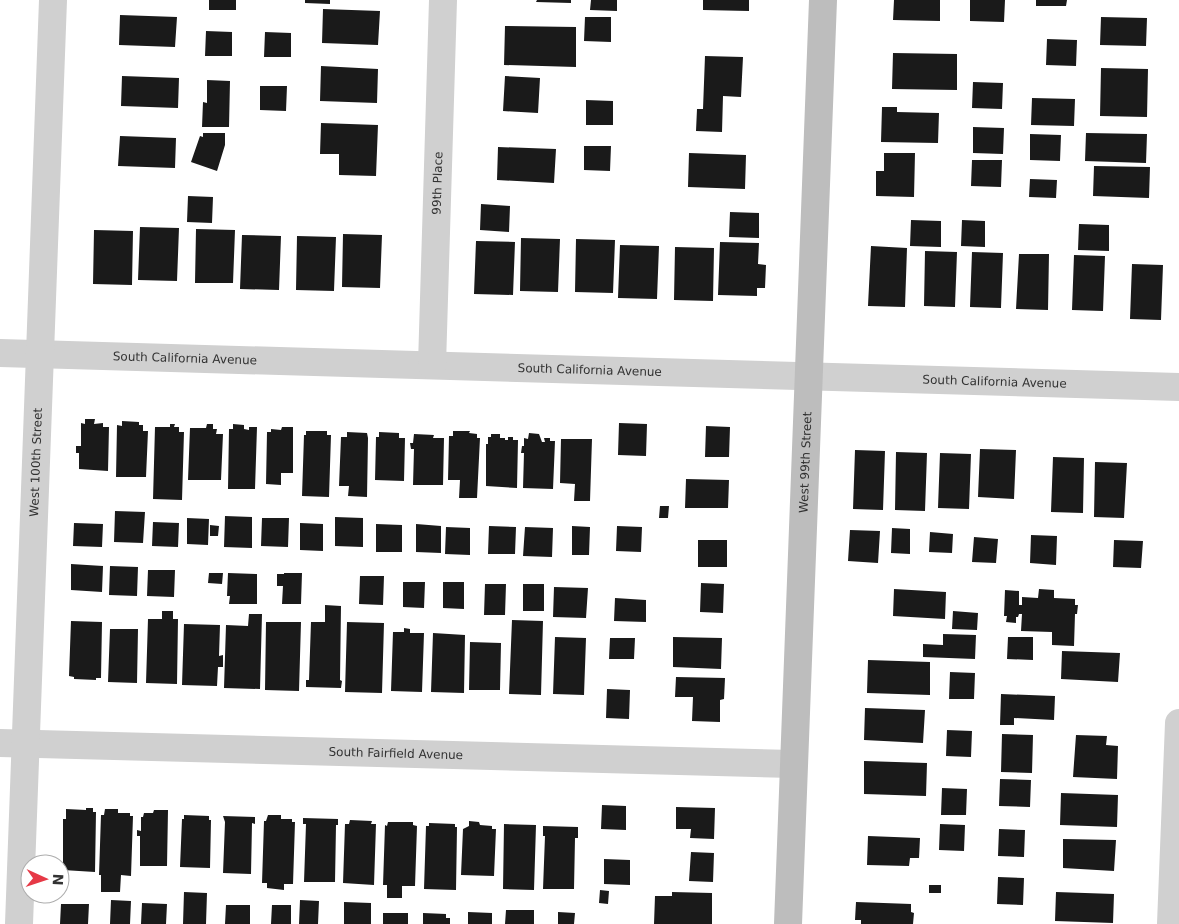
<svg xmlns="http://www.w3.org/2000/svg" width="1179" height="924" viewBox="0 0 1179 924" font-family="'DejaVu Sans',sans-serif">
  <rect width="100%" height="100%" fill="#fff"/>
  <path fill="#1a1a1a" d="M209 0H236V10H209Z
    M305 0H330V4L305 3Z
    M537 0H571V3L536 2Z
    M591 0H617V11L590 10Z
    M703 0H749V11L703 10Z
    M894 0H940V21L893 20Z
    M970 0H1005L1004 22 970 21Z
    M1036 0H1067L1066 6H1036Z
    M323 9 380 11 378 45 322 43Z
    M120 15 177 17 175 47 119 45Z
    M585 17H611V42L584 41Z
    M1101 17 1147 18 1146 46 1100 45Z
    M505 26 576 27V67L504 65Z
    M206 31 232 32V56H205Z
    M265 32 291 33V57H264Z
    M1047 39 1077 40 1076 66 1046 65Z
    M893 53 957 54V90L892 89Z
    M705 56 743 57 741 97 723 96 722 132 696 131 697 109H703Z
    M321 66 378 69 377 103 320 101Z
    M1101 68 1148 69 1147 117 1100 116Z
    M122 76 179 78 178 108 121 106Z
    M505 76 540 78 538 113 503 111Z
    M207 80 230 81 229 127H202L203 102 207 103Z
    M973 82 1003 83 1002 109 972 108Z
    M260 86H287L286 111 260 110Z
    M1032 98 1075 99 1074 126 1031 125Z
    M586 100 613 101V125H586Z
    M882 107H897V112L939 113 938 143 881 142Z
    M321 123 378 125 376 176 339 175V154H320Z
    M973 127 1004 128 1003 154 973 153Z
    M203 133H225V145L217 171 191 162 200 136 203 137Z
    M1086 133 1147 134 1146 163 1085 161Z
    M1030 134 1061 135 1060 161 1030 160Z
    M120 136 176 138 175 168 118 166Z
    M584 146H611L610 171 584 170Z
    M498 147 556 149 554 183 497 180Z
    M689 153 746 155 745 189 688 187Z
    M884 153H915L914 197 876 196V171H884Z
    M972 160H1002L1001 187 971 186Z
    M1094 166 1150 167 1149 198 1093 196Z
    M1030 179 1057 180 1056 198 1029 197Z
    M188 196 213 197 212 223 187 222Z
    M481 204 510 206 509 232 480 230Z
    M730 212 759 213V238L729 237Z
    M911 220 941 221V247L910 246Z
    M962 220 985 221V247L961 246Z
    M1079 224 1109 225V251L1078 250Z
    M140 227 179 228 177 281 138 280Z
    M196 229 235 230 233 283H195Z
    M94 230 133 231 132 285 93 284Z
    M343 234 382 235 380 288 342 287Z
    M242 235 281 236 279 290 240 289Z
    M297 236 336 237 334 291 296 290Z
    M521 238 560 239 558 292 520 291Z
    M576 239 615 240 613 293 575 292Z
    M476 241 515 242 513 295 474 294Z
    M720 242 759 243 758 264 766 265 765 288H757V296L718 295Z
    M620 245 659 246 657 299 618 298Z
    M871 246 907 248 905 307 868 306Z
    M675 247 714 248 713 301 674 300Z
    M925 251 957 252 955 307 924 306Z
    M972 252 1003 253 1001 308 970 307Z
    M1019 254H1049L1048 310 1016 309Z
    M1074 255 1105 256 1103 311 1072 310Z
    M1132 264 1163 265 1161 320 1130 319Z
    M85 419H95L94 424 103 423V427H109L108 471 79 469V453H76V446H81V423L85 424Z
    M122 421 139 422V425H143V431H148L146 477H116L117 425 122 426Z
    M619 423 647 424 646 456 618 455Z
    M170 424H175L174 427H179V432H184L182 500 153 499 155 427H170Z
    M207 424H213V429H217L216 434H223L221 480H188L190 428H206Z
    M233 424 244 425V429L249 430V427H257L255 489H228L229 429H233Z
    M706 426 730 427 729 457H705Z
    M282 427H293V473H281V485L266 484 267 432H271V429L281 430Z
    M306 431H327V435H331L329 497 302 496 304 435H306Z
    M453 431H470L469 433 477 434V438H480L477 498H459L460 480H448L449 436H453Z
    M347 432 367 433 368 438 367 497 348 496 349 486H339L341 437H347Z
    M379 432 399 433V438H405L404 481 375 480 376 437H379Z
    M529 433 539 434 542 442H545L544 438H550V441H555L553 489 523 488 524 453H521L522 446H524V438L528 439Z
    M414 434 434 435 433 438H444L443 485H413L414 449H411L410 443H413Z
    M491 434H500V438H505V440H508V437H513V440H518L517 488 486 486V444H488V437H491Z
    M561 439H592L590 501H574L575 484 560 483Z
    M980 449 1016 450 1014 499 978 497Z
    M855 450 885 451 883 510 853 509Z
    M896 452 927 453 925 511 895 510Z
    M940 453 971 454 969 509 938 508Z
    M1053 457 1084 458 1083 513 1051 512Z
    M1095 462 1127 463 1124 518 1094 517Z
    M686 479 729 480 728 508H685Z
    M660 506H669L668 518H659Z
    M115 511 145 512 143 543 114 542Z
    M225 516 252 517V548L224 547Z
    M335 517 363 518V547L335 546Z
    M187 518 209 519 208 545 187 544Z
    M262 518H289L288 547 261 546Z
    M153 522 179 523 178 547 152 546Z
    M74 523 103 524 102 547 73 546Z
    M300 523 323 524V551L300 550Z
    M376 524 402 525V552H376Z
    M416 524 441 526V553L416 552Z
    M210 525 219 526 218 536H210Z
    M489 526 516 527 515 554H488Z
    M572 526 590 527 589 555H572Z
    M617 526 642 527 641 552 616 551Z
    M446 527 470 528V555L445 554Z
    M525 527 553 528 552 557 523 556Z
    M892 528 910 529V554L891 553Z
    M850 530 880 531 878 563 848 561Z
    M930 532 953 534 952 553 929 552Z
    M1031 535 1057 536 1056 565 1030 563Z
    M974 537 998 539 996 563 972 562Z
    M698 540H727V567H698Z
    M1114 540 1143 541 1141 568 1113 567Z
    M71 564 103 566 102 592 71 590Z
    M110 566 138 567 137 596 109 595Z
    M148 570H175L174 597 147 596Z
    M209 573H223L222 584 208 583Z
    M228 573 257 574V604H229L230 596H227Z
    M284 573H302L301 604H282L283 586H277V574H284Z
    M360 576H384L383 605 359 604Z
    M403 582H425L424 608 403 607Z
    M443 582H464V609L443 608Z
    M701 583 724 584 723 613 700 612Z
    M485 584H506L505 615H484Z
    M523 584H544V611H523Z
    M554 587 588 588 586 618 553 617Z
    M894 589 946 592 945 619 893 616Z
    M1039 589 1054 590V598L1075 599V605H1078L1077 614H1075L1074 646 1052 645V632L1021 631 1022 614H1019L1018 617H1016V623L1006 622 1007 616H1004L1005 590 1019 591V605H1022V597L1038 598Z
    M615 598 646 600V622L614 621Z
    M325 605 341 606 340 680 342 681 341 688 306 687V680H309L311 622H325Z
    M162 611H173V619H178L177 684 146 683 148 619H162Z
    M953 611 978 613 977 630 952 629Z
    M249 614H262L260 689 224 688 226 625 248 626Z
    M512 620 543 621 541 695 509 694Z
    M71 621 102 622 101 678H96V680L74 679V677L69 676Z
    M266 622H301L299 691 265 690Z
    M347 622 384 623 382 693 345 692Z
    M184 624 220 625 219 656 223 655V667H218L217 686 182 685Z
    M404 628 410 629V633H424L422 692 391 691 393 632H404Z
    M110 629H138L137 683 108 682Z
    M433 633 465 635 464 693 431 692Z
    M943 634 976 635 975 659 923 657V644L943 645Z
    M555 637 586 638 584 695 553 694Z
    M673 637 722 638 721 669 673 667Z
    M1008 637H1033V660L1007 659Z
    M610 638H635L634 659H609Z
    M470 642 501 643 500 690H469Z
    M1062 651 1120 653 1118 682 1061 679Z
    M868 660 930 662V695L867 693Z
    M950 672 975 673 974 699H949Z
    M676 677 725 678 724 699 720 700V722L692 721 693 697H675Z
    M607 689 630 690 629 719 606 718Z
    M1001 694 1055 696 1054 720 1014 718V725H1000Z
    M865 708 925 710 923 743 864 740Z
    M947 730 972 731 971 757 946 756Z
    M1002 734 1033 735 1032 773 1001 772Z
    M1076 735 1107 736 1106 745 1118 746 1117 779 1073 777Z
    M864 761 927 763 926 796 864 794Z
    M1000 779 1031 780 1030 807 999 806Z
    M942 788 967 789 966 815H941Z
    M1061 793 1118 795 1117 827 1060 825Z
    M602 805 626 806V830L601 829Z
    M676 807 715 808 714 839 690 838 691 829H676Z
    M86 808H93V812H96L95 872 63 870V819H66V809L86 810Z
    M105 809H118V813H130V816H133L131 876 121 875 120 892H101V875H99L101 815H104Z
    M154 810H168L167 866H140V836H137V830L141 831V817H143L144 813H153Z
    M184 815 209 816V820H211L210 868 180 867 182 819H184Z
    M268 815H281V819H292V822H295L293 884H284V890L267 888V883H262L264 821H266Z
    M223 816 255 817V824L252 823 251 874 223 873 225 822Z
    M303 818 338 819V825H336L335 882H304L306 824H303Z
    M350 820 372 821 371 824H376L374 885 343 883 345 824H349Z
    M469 821 479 822 480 825 492 826V829H496L494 876 461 875 463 829 469 826Z
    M388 822H413V825L417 826 415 886H402V898H387V885H383L385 825 387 826Z
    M429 823 455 824V827H457L456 890 424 889 426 826H429Z
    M504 824 536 825 534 890 503 889Z
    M940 824 965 825 964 851 939 850Z
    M543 826 578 827V838H575L574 889H543L545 836H543Z
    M999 829 1025 830 1024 857 998 856Z
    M868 836 920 838 919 858H910L909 866 867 865Z
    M1063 839 1116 840 1114 871 1063 868Z
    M691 852 714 853 713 882 689 881Z
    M604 859 630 860V885L604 884Z
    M998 877 1024 878 1023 905 997 904Z
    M929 885H941V893H929Z
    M600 890 609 891 608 904 599 903Z
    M184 892 207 893 206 924H183Z
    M672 892 712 893V924H654L655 896H672Z
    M1056 892 1114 894 1113 923 1055 921Z
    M111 900 131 901 130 924H110Z
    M300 900 319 901 318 924H299Z
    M344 902 371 903V924H344Z
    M856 902 911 904V912L914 913 913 924H861V920H855Z
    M142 903 167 904 166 924H141Z
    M61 904H89L88 924H60Z
    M226 905H250V924H225Z
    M272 905H291V924H271Z
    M506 910H534V924H505Z
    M468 912 492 913V924H468Z
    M558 912 575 913 574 924H558Z
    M383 913H408V924H383Z
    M423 913 446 914V918H450V924H423Z"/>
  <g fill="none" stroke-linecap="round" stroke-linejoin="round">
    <g stroke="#d0d0d0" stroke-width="28">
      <path id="s1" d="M0 353 1179 387"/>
      <path id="s2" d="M432 365 443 0"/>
      <path id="s3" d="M0 743 793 764"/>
      <path id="s4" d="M19 924 53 0"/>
      <path d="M1171 924 1179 723"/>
    </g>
    <path stroke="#bdbdbd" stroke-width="28" id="s5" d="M788 924 823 0"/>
  </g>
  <g text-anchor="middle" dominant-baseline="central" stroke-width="5" stroke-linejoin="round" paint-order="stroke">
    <g font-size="12" fill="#333" stroke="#fff">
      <text stroke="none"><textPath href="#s2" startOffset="182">99th Place</textPath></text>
      <text stroke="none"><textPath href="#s1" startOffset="185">South California Avenue</textPath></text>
      <text stroke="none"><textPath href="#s1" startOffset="590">South California Avenue</textPath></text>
      <text stroke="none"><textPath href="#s1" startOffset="995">South California Avenue</textPath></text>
      <text stroke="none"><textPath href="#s4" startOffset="462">West 100th Street</textPath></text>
      <text stroke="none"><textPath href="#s5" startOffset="462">West 99th Street</textPath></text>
      <text stroke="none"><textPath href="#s3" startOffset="396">South Fairfield Avenue</textPath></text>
    </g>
  </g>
  <g transform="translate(45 879) rotate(93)"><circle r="24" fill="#ffffff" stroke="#adadad"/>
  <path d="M0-4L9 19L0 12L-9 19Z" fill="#e63946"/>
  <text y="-8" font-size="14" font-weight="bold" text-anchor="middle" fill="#333333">N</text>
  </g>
</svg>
